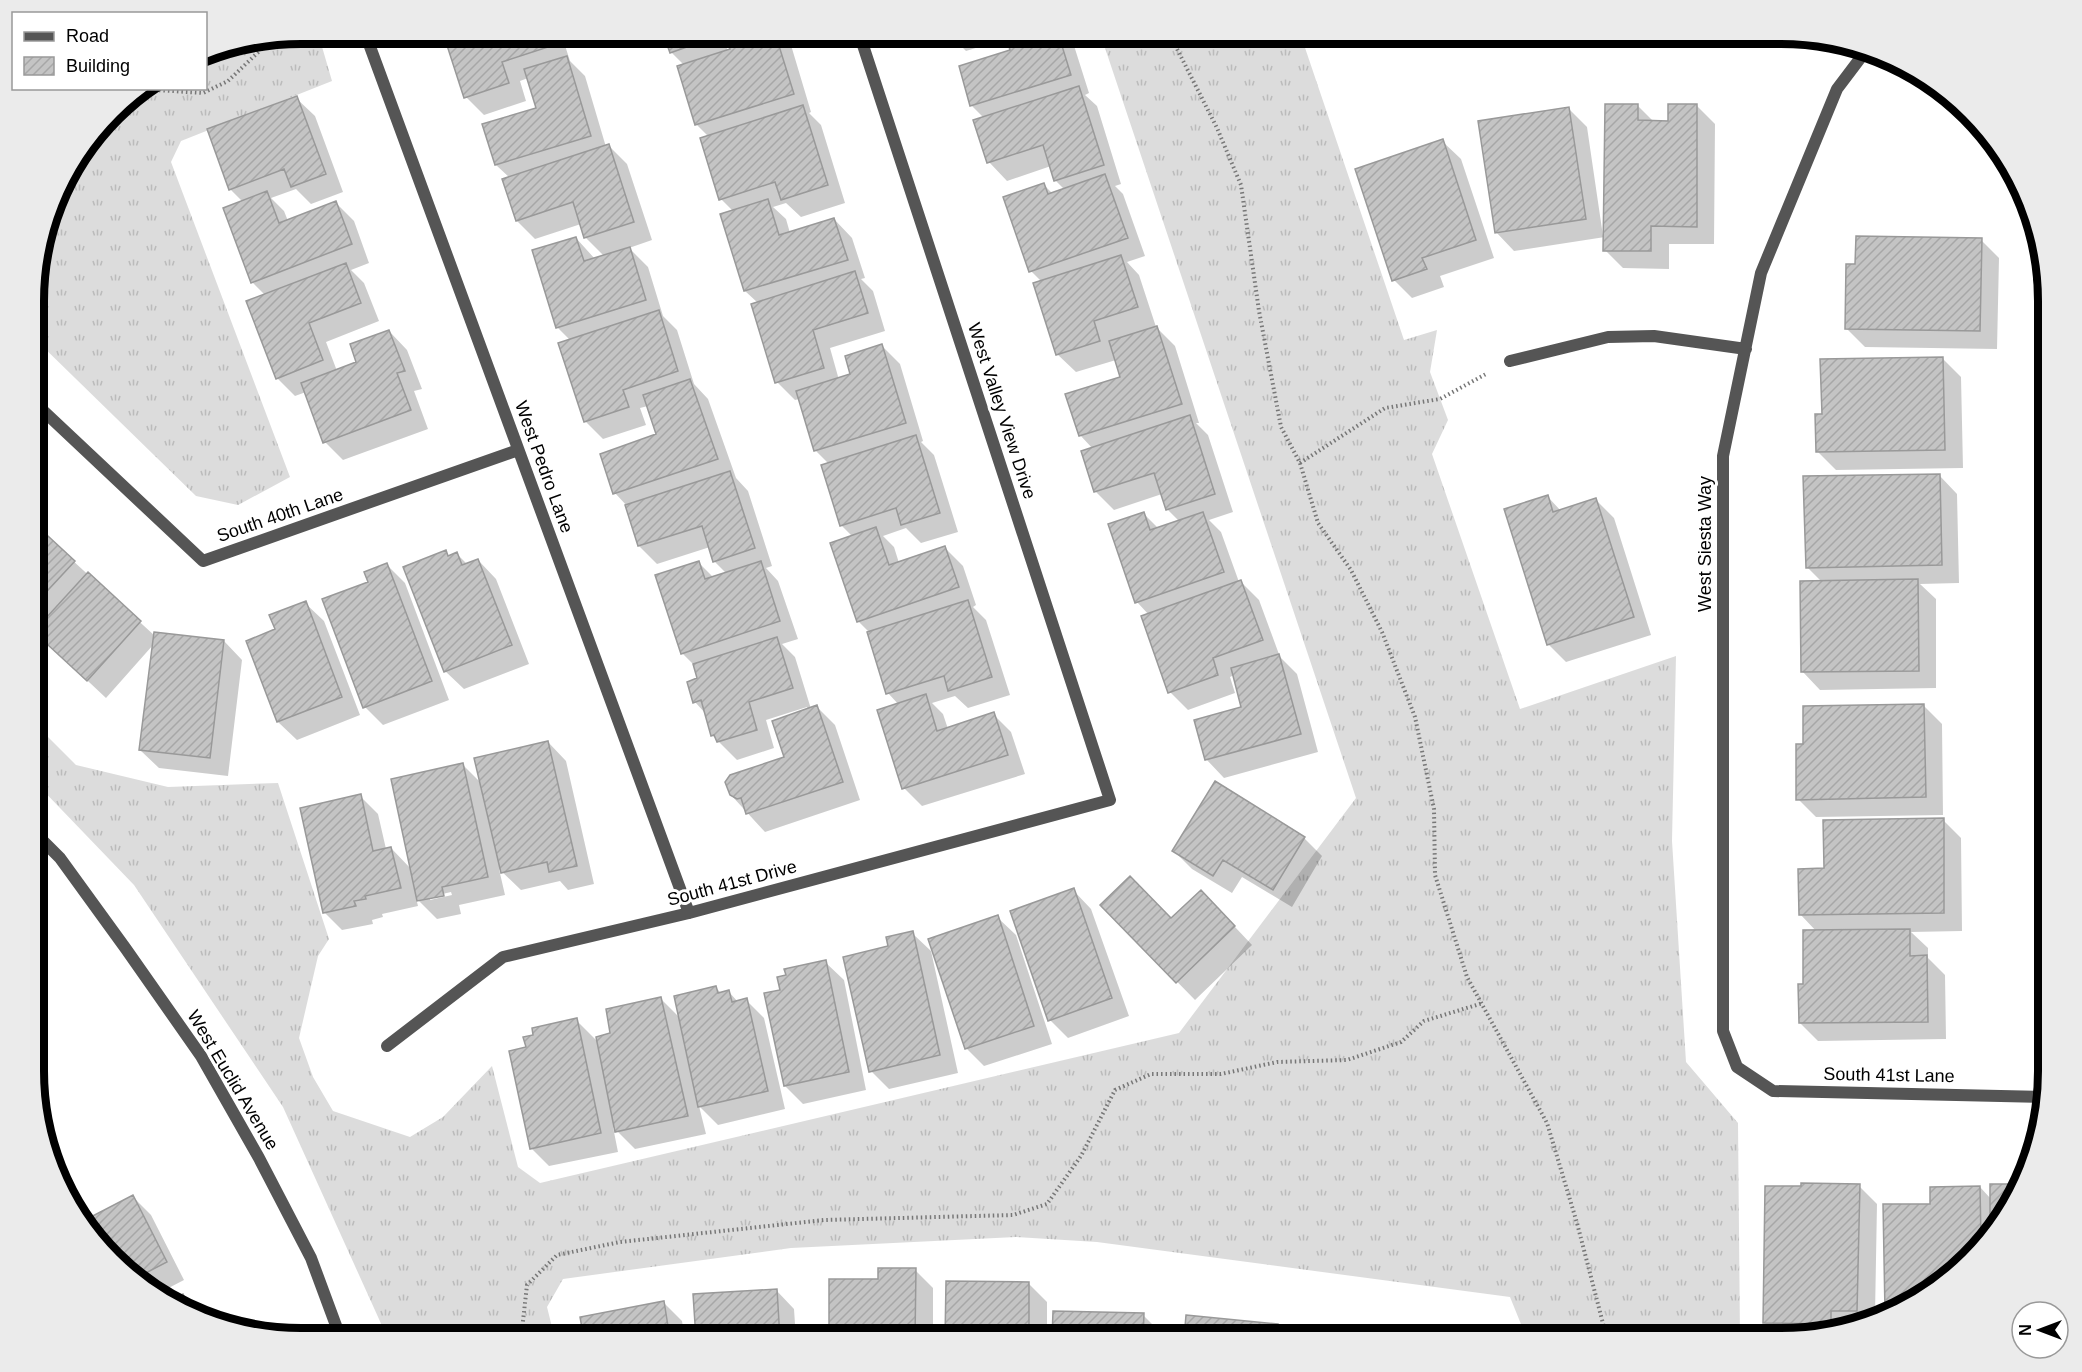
<svg xmlns="http://www.w3.org/2000/svg" width="2082" height="1372" viewBox="0 0 2082 1372" font-family="Helvetica,sans-serif">
  <defs>
    <pattern id="grass-tufts" width="24" height="20" patternUnits="userSpaceOnUse" patternTransform="scale(1.5)"><rect width="24" height="20" fill="#dcdcdc"/><path d="M3 7l-1-3M5 7V3M7 7l1-3M15 17l-1-3M17 17v-4M19 17l1-3" fill="none" stroke="#bbb"/></pattern>
    <pattern id="building-hatch" width="6" height="6" patternUnits="userSpaceOnUse" patternTransform="scale(1.5)"><rect width="6" height="6" fill="#c4c4c4"/><path d="M-1 1l2-2M0 6l6-6M5 7l2-2" fill="none" stroke="#a7a7a7"/></pattern>
  </defs>
  <rect width="100%" height="100%" fill="#fff"/>
  <path fill="url(#grass-tufts)" d="M300 33H318L332 81 181 141 171 162 290 477 238 505 196 496 35 339V266L61 182 124 100 142 89 206 88V52Z
    M1100 33H1300L1404 340 1437 330 1430 372 1448 420 1432 454 1520 709 1676 656 1672 841 1686 1062 1738 1123 1740 1338 1527 1339 1510 1297 1097 1242 1016 1237 791 1248 563 1279 547 1307 555 1339H388L283 1107 134 885 35 782V724L76 765 168 787 278 783 329 939 318 956 299 1038 313 1077 333 1111 410 1137 443 1117 492 1066 518 1167 540 1183 1179 1033 1356 798Z"/>
  <path fill="#0003" fill-rule="evenodd" d="M445 33H561L570 61 585 76 606 147 609 146 627 164 652 240 629 248 648 267 663 316 677 330 694 384 708 399 736 478 748 491 772 566 766 568 778 581 798 639 782 644 795 657 811 709 817 707 835 725 860 800 765 832 731 795 786 758 808 710 807 707 766 720 774 748 737 760 712 735 705 713 695 702 699 679 694 665 682 653 698 562 714 578 727 574 714 561 710 547 657 564 639 546 627 506 615 493 658 435 648 406 640 408 646 425 603 439 585 421 571 341 557 327 576 238 595 259 604 256 586 238 581 224 535 239 517 221 510 178 496 165 538 109 528 78 520 81 526 101 484 115 466 97Z
    M665 33H722L728 52 732 50 727 33H785L788 35 811 112 809 113 821 125 845 203 801 217 786 203 773 207 786 219 790 233 834 219 852 238 865 278 861 279 873 291 885 331 830 348 839 380 852 375 882 346 900 364 923 441 921 442 934 455 958 532 921 543 906 528 883 536 894 547 899 563 945 548 963 566 976 605 973 607 986 620 1010 695 968 708 955 696 932 703 943 714 948 729 993 714 1011 732 1025 774 922 806 904 788 899 705 888 693 869 632 859 622 832 544 853 537 841 525 829 464 815 450 799 399 795 400 777 382 758 303 745 291 733 211 721 199 709 137 697 125 679 67 685 66 671 52Z
    M948 33H1070L1089 93 1085 95 1097 106 1121 184 1115 186 1123 194 1145 256 1127 262 1139 275 1156 327 1175 346 1199 423H1196L1208 435 1233 512 1209 520 1221 532 1239 582H1241L1259 600 1280 657 1297 674 1318 752 1224 778 1206 759 1243 708 1234 675 1230 677 1235 693 1188 710 1170 692 1149 615 1137 602 1143 513 1159 529 1180 522 1167 509 1162 494 1114 510 1095 491 1093 449 1080 435 1122 378 1116 360 1076 372 1057 354 1042 282 1031 271 1044 185 1053 194 1065 190 1055 180 1051 166 1007 181 989 162 984 118 972 106 960 67 1012 51 1008 38 966 51Z
    M1780 33H1782L1794 35 1791 39Z
    M296 98 315 116 343 192 311 204 296 189 271 198 284 211 288 221 336 203 354 221 369 263 351 270 364 283 379 321 326 342 337 371 358 363 389 331 407 350 422 389 414 391 428 429 343 460 325 442 306 392 295 396 277 378 265 295 252 282 243 202 230 189Z
    M1637 105 1654 122H1670L1697 106 1715 124 1714 244H1669V269L1623 268 1605 250V237L1514 251 1496 232 1569 109 1587 127 1603 236Z
    M1442 141 1461 159 1494 258 1440 276 1444 287 1412 298 1394 280Z
    M1981 240 1999 258 1997 349 1865 347 1846 328Z
    M1942 358 1961 377 1963 468 1836 470 1818 452 1823 415Z
    M1939 475 1957 494 1959 583 1920 584 1936 599V688L1820 690 1802 671 1822 582 1807 567Z
    M1548 497 1561 511 1596 500 1614 518 1651 635 1566 662 1548 644Z
    M35 526 155 636 224 641 242 660 228 776 159 768 140 750 153 645 106 698 40 636 35 642Z
    M445 552 450 557 457 554 468 565 478 560 496 579 529 664 464 689 445 671Z
    M387 565 405 583 449 700 383 725 365 707 370 583Z
    M305 603 324 621 360 715 297 740 278 722 248 641 277 630Z
    M1924 706 1942 724 1943 815 1816 817 1798 799Z
    M548 742 566 761 594 884 568 890 560 881 521 890 499 869 505 895 459 905 461 914 437 919 416 898 418 906 382 914 383 917 372 920 373 924 342 930 324 912 360 796 378 814 386 849 391 848 412 870 463 765 482 784ZM451 892 452 895 430 900V897Z
    M1943 820 1961 838 1962 931 1911 932 1928 948V958L1945 975 1946 1039 1818 1041 1800 1023 1805 985 1817 932 1800 914 1825 870Z
    M1304 838 1322 856 1292 907 1242 877 1232 893 1192 869 1174 851Z
    M1073 890 1091 909 1129 1016 1068 1038 1050 1020Z
    M1102 905 1172 920 1219 910 1252 945 1195 1000Z
    M997 917 1016 935 1052 1044 984 1066 966 1048Z
    M912 933 931 951 958 1073 889 1089 871 1071 890 947Z
    M825 962 844 980 866 1090 803 1104 785 1086 781 991Z
    M716 988 722 994 729 992 738 1002 746 1000 764 1018 785 1109 718 1125 699 1106 706 1134 635 1149 613 1127 618 1152 549 1166 531 1148 527 1049 576 1020 598 1042 612 1034 660 998 680 1018Z
    M2021 1185 2004 1220 1915 1303 1886 1312 1884 1206 1932 1205 1980 1187 1991 1199Z
    M1859 1186 1877 1204 1875 1315 1799 1338H1780L1764 1322Z
    M133 1197 151 1215 184 1280 155 1295 84 1222Z
    M915 1270 933 1288V1339H831Z
    M1029 1284 1047 1302V1339H947Z
    M776 1290 794 1309 796 1339H698Z
    M183 1296 201 1314 203 1319 169 1303Z
    M664 1303 682 1321 685 1339H585Z
    M1143 1315 1161 1333V1339H1053Z
    M1277 1326 1290 1339H1185Z"/>
  <path fill="url(#building-hatch)" stroke="#999" stroke-width="1.5" d="M443 33H549L554 45 502 62 509 83 464 98Z
    M663 33H710L712 38 670 53Z
    M725 33H775L794 94 695 125 677 66 730 49Z
    M1005 33H1058L1071 75 970 106 959 66 1010 50Z
    M567 56 591 136 495 165 482 124 536 108 524 69Z
    M1079 86 1104 165 1054 181 1043 145 987 163 973 120Z
    M297 96 326 174 291 187 284 169 229 190 207 129Z
    M1605 104H1638V120L1668 121V104H1697V227L1651 226V251H1603Z
    M803 105 828 185 781 200 775 182 719 200 700 138Z
    M1569 107 1586 219 1495 233 1478 121Z
    M1443 139 1476 240 1422 258 1427 269 1392 281 1355 169Z
    M609 144 634 222 584 238 573 202 516 221 502 179Z
    M1105 174 1128 238 1029 272 1003 197 1044 183 1048 194Z
    M267 191 279 223 336 201 352 244 251 283 223 208Z
    M768 199 779 235 834 218 848 260 744 291 720 214Z
    M1856 236 1982 238 1980 331 1845 329 1846 264H1855Z
    M576 237 584 261 630 247 646 300 556 328 532 250Z
    M1121 255 1138 307 1094 321 1100 341 1056 355 1033 283Z
    M346 263 361 303 309 323 323 360 276 379 246 301Z
    M855 271 868 313 813 330 824 368 775 383 751 304Z
    M659 310 678 371 623 390 629 407 584 422 558 343Z
    M1157 326 1182 404 1079 436 1065 394 1120 377 1109 341Z
    M389 330 405 371 397 373 411 410 323 443 301 383 356 362 350 344Z
    M882 344 906 423 814 451 796 391 850 374 845 356Z
    M1943 357 1945 450 1816 452 1815 414H1822L1820 359Z
    M690 379 718 459 613 494 600 454 656 434 643 395Z
    M1190 415 1215 494 1166 510 1154 473 1094 492 1081 451Z
    M916 435 940 513 901 525 896 508 840 526 821 465Z
    M730 471 755 548 713 562 702 526 638 546 625 505Z
    M1940 474 1942 565 1806 568 1803 476Z
    M1548 495 1553 512 1596 498 1634 617 1547 645 1504 509Z
    M1144 512 1150 530 1203 512 1224 572 1135 603 1108 524Z
    M35 524 75 561 35 604Z
    M876 527 889 565 945 546 959 587 857 622 830 543Z
    M446 550 448 556 457 552 462 565 478 559 512 645 444 672 403 567Z
    M699 561 705 579 761 561 780 621 681 654 655 575Z
    M387 563 432 681 363 708 322 599 368 582 364 572Z
    M88 572 141 621 87 681 35 633V630Z
    M1918 579 1919 671 1801 672 1800 581Z
    M1241 580 1263 640 1213 658 1218 675 1168 693 1141 616Z
    M968 600 992 677 948 691 944 676 886 694 867 632Z
    M306 601 342 697 277 722 246 641 275 629 269 615Z
    M154 632 224 640 210 758 139 750Z
    M777 637 793 688 749 702 757 730 717 742 714 735 711 736 701 700 693 703 687 682 697 678 693 664Z
    M1279 654 1301 734 1205 760 1194 720 1241 707 1231 668Z
    M926 694 937 731 994 712 1008 755 902 789 877 710Z
    M1924 704 1926 797 1796 800V744H1803V706Z
    M817 705 843 782 746 814 741 798 737 799 730 795 725 782 730 775 784 757 772 721Z
    M548 741 577 866 549 872 547 862 501 873 474 758Z
    M463 763 488 877 442 887 444 896 417 901 391 779Z
    M1215 781 1305 837 1273 890 1223 860 1213 876 1172 851Z
    M361 794 373 851 391 847 401 888 365 896 366 899 354 901 356 906 323 913 300 808Z
    M1944 818V913L1799 915 1798 869 1824 868 1823 820Z
    M1130 876 1171 918 1201 890 1235 926 1176 983 1100 905Z
    M1074 888 1112 998 1048 1021 1010 911Z
    M998 915 1034 1026 965 1049 928 939Z
    M1910 929V956L1927 955 1928 1022 1799 1023 1798 984H1803V930Z
    M913 931 940 1055 869 1072 843 957 888 946 886 937Z
    M826 960 849 1072 784 1086 764 993 780 990 777 977 786 975 784 969Z
    M716 986 718 993 729 990 732 1002 747 998 768 1091 698 1107 674 996Z
    M661 997 688 1116 615 1132 596 1037 610 1033 606 1009Z
    M577 1018 601 1133 530 1149 509 1051 526 1047 523 1037 533 1035 532 1028Z
    M1801 1183 1860 1184 1857 1311H1831V1324L1763 1323 1765 1186H1801Z
    M1990 1184H2022L2004 1220 1990 1234Z
    M1980 1186 1981 1241 1915 1303 1885 1312 1883 1204H1930V1187Z
    M133 1195 167 1262 136 1278 83 1221Z
    M878 1268H916L915 1339H829V1279H878Z
    M946 1281 1029 1282V1339H945Z
    M777 1289 780 1339H696L693 1294Z
    M183 1294 193 1314 168 1302Z
    M664 1301 670 1339H584L580 1317Z
    M1053 1311 1144 1313 1143 1339H1052Z
    M1186 1315 1278 1324 1276 1339H1184Z
    M1368 1327 1396 1332 1395 1339H1366Z
    M1302 1334 1329 1339H1301Z
    M1429 1334 1453 1339H1428Z"/>
  <g fill="none" stroke-linecap="round" stroke-linejoin="round">
    <path stroke="#777" stroke-width="4" stroke-dasharray="1.5 3" stroke-linecap="butt" d="M1169 33 1217 128 1241 185 1259 311 1281 427 1300 463 1318 523 1351 570 1382 632 1415 717 1434 809 1435 875 1467 977 1547 1123 1577 1223 1607 1339
      M141 89 203 93 228 81 272 39
      M1300 463 1385 408 1440 399 1486 374
      M525 1339 522 1330 527 1285 557 1255 620 1242 824 1220 1013 1215 1047 1204 1081 1156 1115 1090 1151 1074H1221L1277 1062 1347 1060 1401 1042 1424 1021 1483 1003"/>
    <path stroke="#555" stroke-width="12" d="M365 33 689 913
      M1868 48 1837 89 1761 273 1723 456V1031L1737 1067 1773 1091 2047 1097
      M1510 361 1608 337 1654 336 1746 349
      M35 403 203 561 518 450
      M35 833 60 858 126 949 201 1056 259 1158 311 1258 341 1339
      M387 1046 503 957 689 913 1110 800 859 33"/>
  </g>
  <g text-anchor="middle" dominant-baseline="central" stroke-width="6" stroke-linejoin="round" paint-order="stroke">
    <g font-size="18" fill="#000" stroke="#fff">
      <text transform="translate(1002 411) rotate(72)">West Valley View Drive</text>
      <text transform="translate(544 467) rotate(70)">West Pedro Lane</text>
      <text transform="translate(280 515) rotate(-19)">South 40th Lane</text>
      <text transform="translate(1705 544) rotate(-90)">West Siesta Way</text>
      <text transform="translate(732 883) rotate(-15)">South 41st Drive</text>
      <text transform="translate(1889 1075) rotate(1)">South 41st Lane</text>
      <text transform="translate(233 1080) rotate(59)">West Euclid Avenue</text>
    </g>
  </g>
  <path d="M0 0H2082V1372H0ZM301 44H1781A257 257 0 0 1 2038 301V1071A257 257 0 0 1 1781 1328H301A257 257 0 0 1 44 1071V301A257 257 0 0 1 301 44Z" fill="#ebebeb" fill-rule="evenodd"/>
  <path fill="none" stroke="#000" stroke-width="8" d="M301 44H1781A257 257 0 0 1 2038 301V1071A257 257 0 0 1 1781 1328H301A257 257 0 0 1 44 1071V301A257 257 0 0 1 301 44Z"/>
  <rect x="12" y="12" width="195" height="78" fill="#ffffff" stroke="#999999" stroke-width="1.5"/>
  <rect x="24" y="32" width="30" height="9" fill="#555555" stroke="#999999" stroke-width="1.5"/>
  <text x="66" y="42" font-size="18" fill="#000000">Road</text>
  <rect x="24" y="57" width="30" height="18" fill="url(#building-hatch)" stroke="#999999" stroke-width="1.5"/>
  <text x="66" y="72" font-size="18" fill="#000000">Building</text>
  <g transform="translate(2040 1330) rotate(270)"><circle r="28" fill="#ffffff" stroke="#999999" stroke-width="1.5"/>
  <path d="M0-4.5L10 22L0 15L-10 22Z" fill="#000000"/>
  <text y="-9" font-size="16" font-weight="bold" text-anchor="middle" fill="#000000">N</text>
  </g>
</svg>
